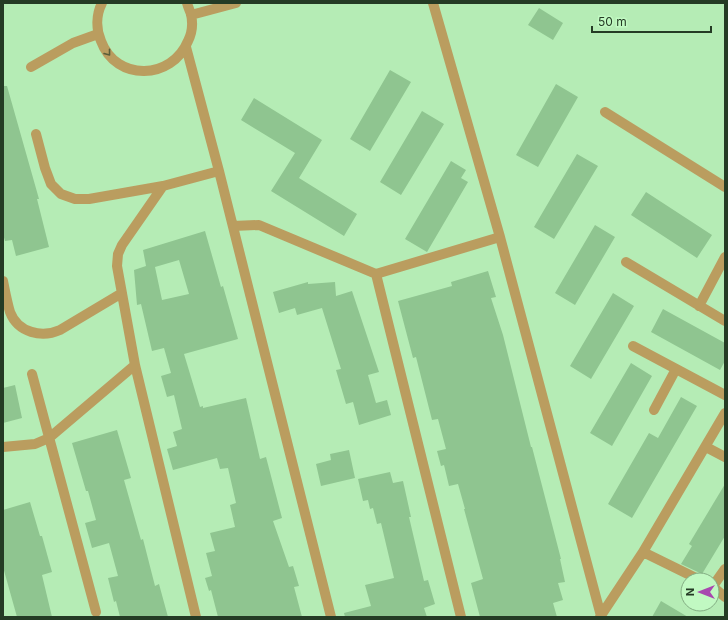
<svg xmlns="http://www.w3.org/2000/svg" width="728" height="620" viewBox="0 0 728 620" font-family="Inter,sans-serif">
  <rect width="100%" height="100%" fill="#b5ecb5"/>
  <path fill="#8fc590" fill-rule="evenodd" d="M539 8 563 23 553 40 528 25Z
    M390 70 411 82 370 151 350 139Z
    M556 84 578 97 538 167 516 155Z
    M3 86H7L39 199H37L49 247 16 256 12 240 5 241 3 234Z
    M254 98 322 140 299 178 357 214 344 236 271 191 295 153 241 120Z
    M422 111 444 124 401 195 380 182Z
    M577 154 598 166 554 239 534 227Z
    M451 161 466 170 461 178 468 182 427 252 405 239Z
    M646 192 712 235 697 258 631 215Z
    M595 225 615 237 575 305 555 293Z
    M205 231 221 287 223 286 238 339 184 354 200 407 203 406V408L246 398 260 459 266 457 282 518 273 521 289 567 293 566 299 586 294 587 302 617H218L211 590 209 591 205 578 212 576 206 553 215 551 210 533 235 527 230 505 236 503 228 468 220 469 217 458 173 470 167 449 177 446 173 432 182 429 174 395 167 397 161 376 171 373 164 348 152 351 141 304 137 305 134 270 146 266 143 250ZM179 260 189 294 162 300 155 267Z
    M488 271 496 297 491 298 503 335 531 447H532L561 559H560L565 582 558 583 563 600 553 603 557 617H480L471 583 483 579 464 509H465L458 484 449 486 444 465 441 466 437 451 446 449 438 419 432 420 416 357 413 358 398 301 452 286 451 282Z
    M308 282V284L335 282 336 296 352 291 379 372 368 375 376 403 387 400 391 415 359 425 353 402 346 404 336 370 341 369 322 308 297 315 295 308 279 313 273 292Z
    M613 293 634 306 591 379 570 366Z
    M663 309 725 343V361L720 370 651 332Z
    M631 363 652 376 612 446 590 433Z
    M15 385 22 418 3 423V388Z
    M681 397 697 406 632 518 608 504 649 433 658 438Z
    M117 430 131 478 124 480 141 540 143 539 155 586 159 584 168 617H120L116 601 114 602 108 578 118 576 109 543 92 548 85 523 96 520 88 491H86L72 443Z
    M349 450 355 478 321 486 316 464 331 460 330 454Z
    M390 472 393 483 403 481 411 517H409L424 581 428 580 435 604 424 608 427 617H345L344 613 371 606 365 585 394 578 381 523 377 524 373 508 370 509 368 500 363 501 358 479Z
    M725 484V536L702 574 681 564 692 546 689 544Z
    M30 502 40 536H42L52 572 42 575 52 617H17L3 567V510Z
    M661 601 688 617H652Z"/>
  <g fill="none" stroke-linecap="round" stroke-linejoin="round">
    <path stroke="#ba9d5f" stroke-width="10" d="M102 3C96 15 96 29 101 41 116 82 172 80 188 41 192 33 193 23 191 14 190 11 188 7 187 3
      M433 3 500 237
      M191 15 236 3
      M186 47 219 171 331 617
      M31 67 73 43 98 34
      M605 112 725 187
      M36 134 45 168 51 184 61 194 75 199H89L163 186
      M233 226 259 225 376 274 461 617
      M626 262 725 321
      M376 274 500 237 601 616
      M3 281C5 291 7 302 10 312 18 333 42 338 60 330L122 293
      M699 306 725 257
      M633 346 725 395
      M32 374 96 612
      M654 410 676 369
      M3 447 35 444 49 438 135 365
      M706 447 725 457
      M643 552 700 580
      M712 586 725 597
      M713 586 725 569
      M196 617 135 365 117 266 118 254 122 245 163 186 219 171
      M600 617 643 552 725 413"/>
  </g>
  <defs><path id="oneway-chevron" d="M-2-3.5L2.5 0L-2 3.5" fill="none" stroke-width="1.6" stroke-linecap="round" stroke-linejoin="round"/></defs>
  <use stroke="#595d39" href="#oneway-chevron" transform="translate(108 53) rotate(52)"/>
  <rect width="728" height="620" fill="none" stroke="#253b25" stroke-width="8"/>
  <g transform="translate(700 592) rotate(270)"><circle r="19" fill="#c1f9c2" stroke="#83ad83"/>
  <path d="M0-3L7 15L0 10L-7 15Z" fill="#a848af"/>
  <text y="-6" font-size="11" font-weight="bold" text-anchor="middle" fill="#253b25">N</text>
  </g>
  <path d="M592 26v6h119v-6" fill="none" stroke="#253b25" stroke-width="2"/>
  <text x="598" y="26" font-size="12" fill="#253b25" stroke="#c1f9c2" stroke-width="3" paint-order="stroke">50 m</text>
</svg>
